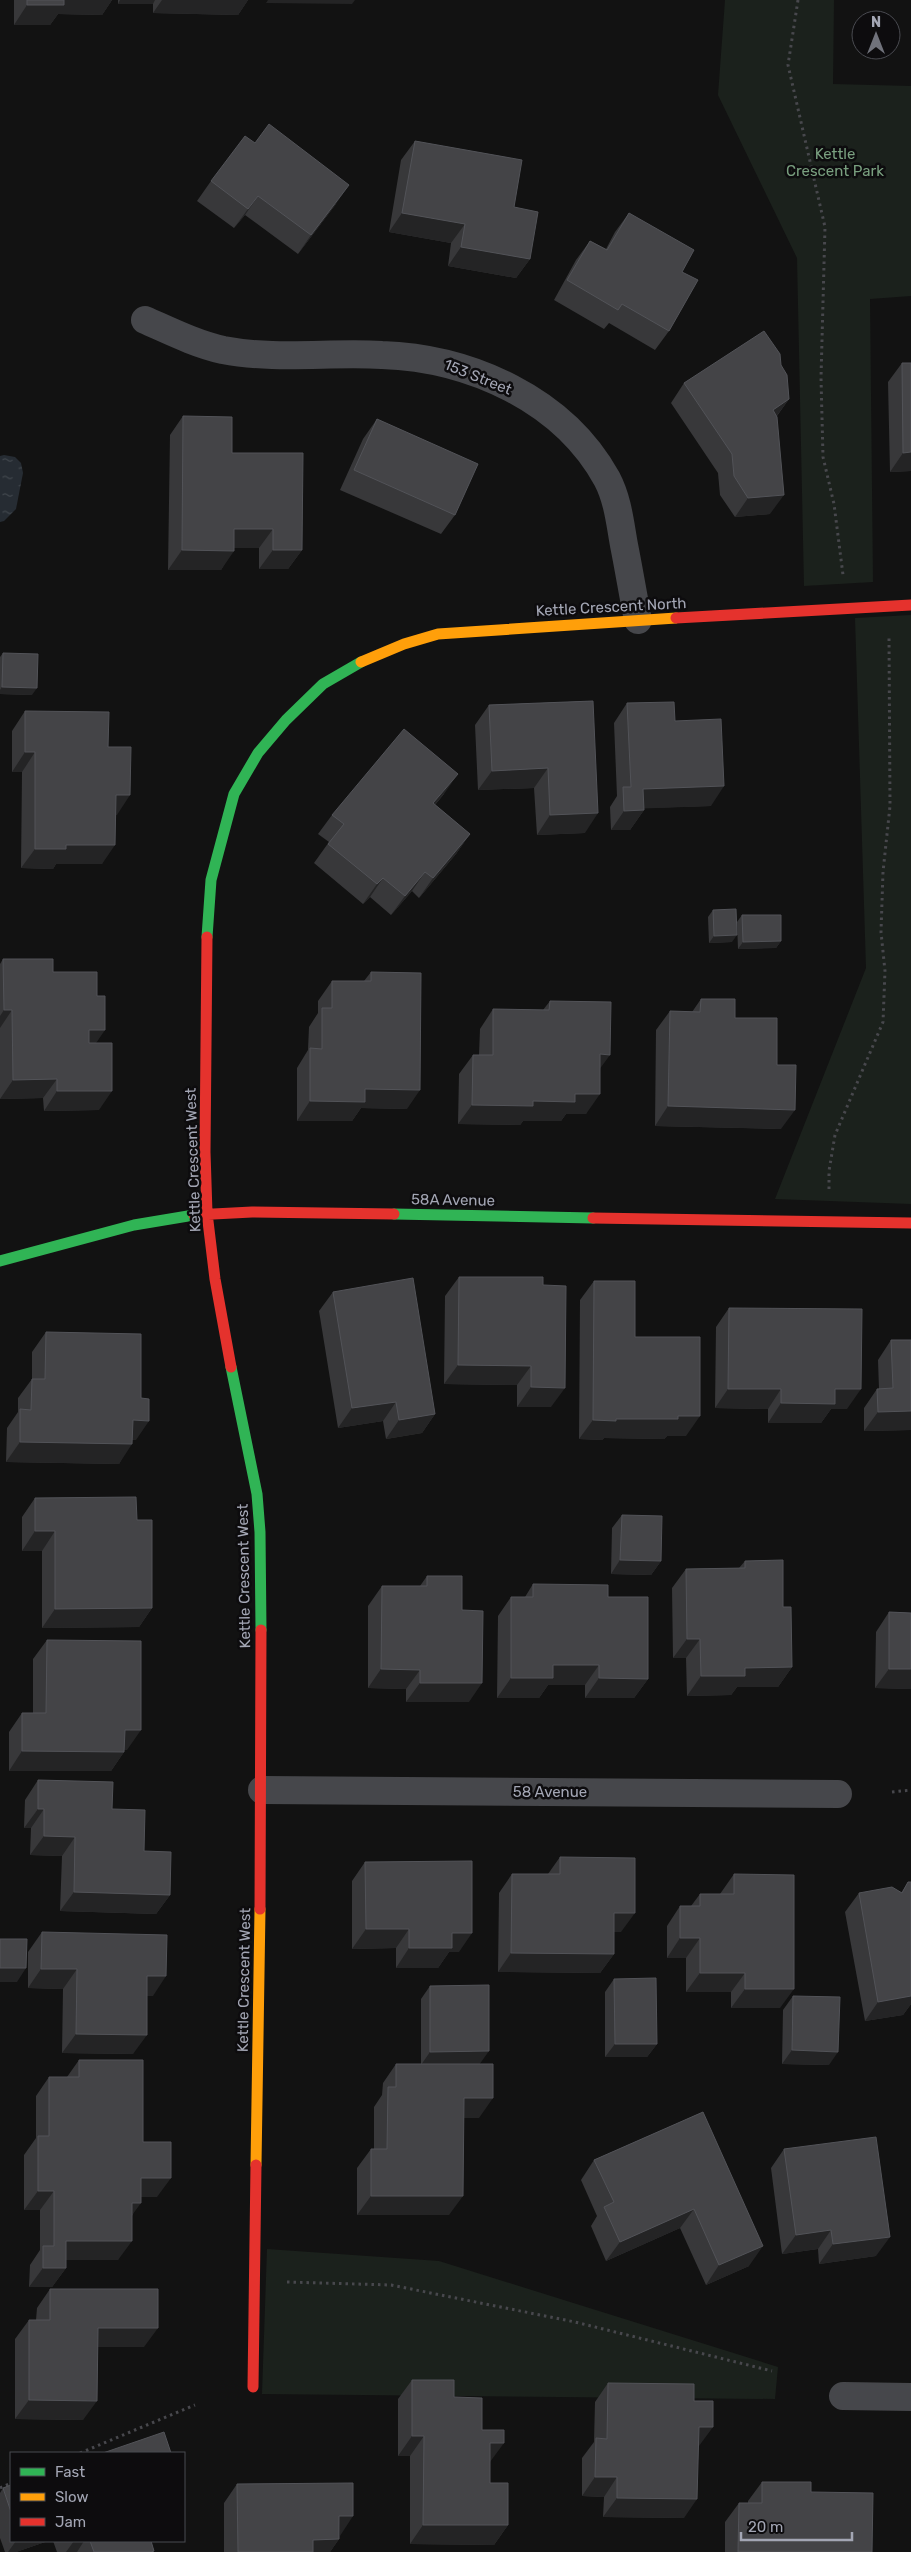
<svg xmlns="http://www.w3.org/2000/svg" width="911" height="2552" viewBox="0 0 911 2552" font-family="Rubik,sans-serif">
  <defs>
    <pattern id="water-ripples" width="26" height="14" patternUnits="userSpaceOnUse" patternTransform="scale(1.25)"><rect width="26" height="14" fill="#262c33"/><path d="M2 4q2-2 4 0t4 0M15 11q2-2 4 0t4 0" fill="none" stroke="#42484e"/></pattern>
  </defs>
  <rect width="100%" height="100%" fill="#121212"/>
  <path fill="#1b211c" d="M725 0H834L833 84 911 86V296L870 299 873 582 804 586 797 258 718 95Z
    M911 615V1204L775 1199 866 968 855 618Z
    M267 2249 439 2261 778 2367 775 2399 262 2394Z"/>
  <path fill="url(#water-ripples)" d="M4 455 15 457 21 463 23 473 16 509 4 521 0 522V456Z"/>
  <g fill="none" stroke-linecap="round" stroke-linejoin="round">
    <path stroke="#48484d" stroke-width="3" stroke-dasharray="2.5 4" stroke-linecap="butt" d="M798 0 788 65 825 227 821 378 823 457 834 504 843 575
      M829 1189V1171L835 1135 883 1022 885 971 881 932 883 872 890 806 889 638
      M892 1792 911 1790
      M287 2282 391 2285 575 2322 772 2371
      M80 2453 195 2405
      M0 2488 11 2483"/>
    <path stroke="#46474b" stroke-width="28" d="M145 320C170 331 196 344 223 350 275 360 330 352 382 355 470 358 563 399 607 479 618 500 620 523 624 545 629 570 633 595 638 620
      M262 1790 838 1794
      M843 2396 911 2397"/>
    <path stroke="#30b455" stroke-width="11" d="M207 937 211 880 234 794 258 753 286 720 323 684 361 662
      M394 1214 593 1218
      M0 1261 134 1225 194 1215
      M231 1367 257 1494 260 1532 261 1630"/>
    <path stroke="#ff9f0a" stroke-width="11" d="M361 662 404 644 438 634 676 618
      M256 2165 260 1909"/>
    <path stroke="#e5322d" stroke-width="11" d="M676 618 911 605
      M207 937 205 1152 207 1213 215 1279 231 1367
      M194 1215 252 1212 394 1214
      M593 1218 911 1223
      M260 1909 261 1630
      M253 2387 256 2165"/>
  </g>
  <path fill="#38383a" d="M14 0H112L102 15 58 14 50 25H14Z
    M118 0H248L238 15 153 13V4H118Z
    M415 141 514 207 530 259 516 278 448 266 451 243 389 232 401 160Z
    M211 181 336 204 298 254 245 215 234 228 197 201Z
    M629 213 682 272 669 331 655 350 609 323 604 329 554 300 576 260 590 241 606 249 615 232Z
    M902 363 911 471 890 472 888 382Z
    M781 365 789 399 777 416 770 514 735 517 720 495 718 473 671 403 684 383Z
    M183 416 232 453 302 550 288 569H259V548H234L221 570H168L170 435Z
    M377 419 455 515 441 534 340 490 363 439Z
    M3 653 32 695 0 694V657Z
    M593 701 585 833 537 835 534 788 478 790 475 725 489 705Z
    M627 703 675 721 711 806 644 808V810L630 830H611L610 807 617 796 614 723Z
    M25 711 108 747 117 815H116L102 864H56L53 869 21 868 22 772H12V731Z
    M444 794 435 805 470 834 456 854 419 898 412 891 391 915 370 897 363 904 314 863 329 842 318 834 332 815Z
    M713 910 732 942 709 943 708 917Z
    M742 915 781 941 776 948 738 949 737 922Z
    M3 959 53 972 96 1043 99 1110 44 1111 43 1098 0 1099V964Z
    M371 972 407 1109 361 1108 352 1121H297V1068L308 1050 309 1027 318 1013V1001L332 981H364Z
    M701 999 735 1018 777 1065 781 1129 655 1126 656 1030 670 1011 692 1012Z
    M550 1001 600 1069 586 1114H566L561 1121H523L520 1125 458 1124 459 1074 473 1055H479L480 1029 493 1009 543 1010Z
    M459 1277 543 1285 551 1407H517V1385L444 1384 445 1296Z
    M594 1281 635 1337 686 1436H667L664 1439 604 1438 602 1440 579 1439 580 1300Z
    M333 1292 435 1414 422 1433 386 1439 383 1421 338 1428 319 1311Z
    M729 1308 847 1409H831L821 1423H768V1409L715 1408 716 1327Z
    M46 1332 136 1440H132L119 1464 6 1462 7 1428 18 1412V1398L32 1379V1352Z
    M891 1340 911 1430 864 1431V1408L877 1389H879L878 1360Z
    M35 1498 137 1520 152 1608 139 1627 42 1628V1551H22V1517Z
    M622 1515 661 1561 651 1575 611 1574 612 1528Z
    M745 1561 783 1607 792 1667 778 1687H737L731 1695 687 1696 686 1658H673L672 1588 686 1569 739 1568Z
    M427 1576 462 1610 469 1702H406V1689L368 1688V1606L382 1586H420Z
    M533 1584 608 1597 648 1679 634 1698H585V1685H548L539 1698H497L498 1616 511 1597H525Z
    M889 1612 911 1613V1689L875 1688 876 1632Z
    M47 1640 127 1750H124V1752L111 1771H9V1732L22 1713H33V1659Z
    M38 1780 112 1809 144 1851 170 1895 156 1914 60 1911 62 1856 30 1855 31 1828H24L25 1800Z
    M560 1857 621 1932H614V1954L600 1973 498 1972 499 1893 512 1874H548Z
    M365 1862 459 1952H449L438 1968H396V1948L352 1949V1881Z
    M734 1874 780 2008H731V1992H686V1958H667V1926L680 1906H691L700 1894H720Z
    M908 1882H911V2004L903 2015 865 2021 845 1912 859 1893H901Z
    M42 1932 153 1996H147L133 2054 62 2053 63 1989 28 1988V1952Z
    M614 1979 657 2044 647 2057H605V1992Z
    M430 1986 480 2064 479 2118H464L449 2215H357V2168L371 2149H374V2107L382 2095 383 2083 396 2064H421V1999Z
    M793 1996 829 2065 782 2064 783 2010Z
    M79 2060 143 2142 157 2197H141L132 2216 118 2260H66V2268L52 2287H29L30 2265 40 2250V2210H24V2155L36 2138V2096L49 2077H67Z
    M703 2112 749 2266 706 2285 680 2228 606 2261 591 2226 597 2216 581 2180 594 2160Z
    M784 2149 876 2256 819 2264 818 2249 782 2254 771 2168Z
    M50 2289 144 2347H97L83 2420 15 2419V2339L29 2320H36L37 2308Z
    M412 2380 454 2397 482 2430 490 2462V2483L508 2525 494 2545 410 2544V2456H398V2399Z
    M608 2383 694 2401 699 2446H698L684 2518 603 2517 604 2497 582 2496V2458L594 2442 595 2402Z
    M762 2482 811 2492 872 2552H725V2522L739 2503H748V2501Z
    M237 2484 339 2536V2539L330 2552H224V2503Z
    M11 2485V2541H48L16 2552H5L0 2538V2493L3 2488Z
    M53 2541H151L154 2551 153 2552H57Z"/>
  <path fill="#242425" d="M61 0H112L102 15 58 14 50 25H14L27 5Z
    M120 0H155L153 4H118Z
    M162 0H248L238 15 153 13Z
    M268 0H355L352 4 266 3Z
    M349 185 336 204 298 254 311 235Z
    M258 196 245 215 234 228 248 209Z
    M402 213 465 224 451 243 389 232Z
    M461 247 530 259 516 278 448 266Z
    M789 399 775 418 773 410Z
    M911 452V471L890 472 903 453Z
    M784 495 770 514 735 517 748 498Z
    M234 529H273L259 548H221Z
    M182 550 234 551 221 570H168Z
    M273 550H302L288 569H259Z
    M2 687 37 688 32 695 0 694V690Z
    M25 752H35L22 772H12Z
    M548 768 534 788 478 790 492 771Z
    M458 774 444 794 419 823 433 803Z
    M724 786 711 806 630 809 643 789Z
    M116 795H130L117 815H102Z
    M644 810 630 830H611L624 811Z
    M598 813 585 833 537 835 550 815Z
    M470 834 456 854 419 898 433 878Z
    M66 845H115L102 864H56L53 869 21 868 35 849Z
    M425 872 412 891 391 915 405 896Z
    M383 878 370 897 363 904 377 884Z
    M737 935 732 942 709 943 714 936Z
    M781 941 776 948 738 949 743 942Z
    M4 1010H12L0 1028V1016Z
    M89 1030H105L92 1049 75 1050Z
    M600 1054 610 1055 596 1074Z
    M57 1079 43 1098 0 1099 13 1080Z
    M365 1089 420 1090 407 1109 361 1108 352 1121H297L310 1101Z
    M57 1091H112L99 1110 44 1111Z
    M575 1094H600L586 1114H566L561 1121H523L520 1125 458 1124 472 1105 533 1101Z
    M668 1106 795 1110 781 1129 655 1126Z
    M458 1365 531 1366 517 1385 444 1384Z
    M531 1387 565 1388 551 1407H517Z
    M728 1389H781L768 1409 715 1408Z
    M835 1389H861L847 1409H831L821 1423H768L781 1403Z
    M396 1402 383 1421 338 1428 352 1408Z
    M911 1411V1430L864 1431 878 1412Z
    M435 1414 422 1433 386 1439 399 1420Z
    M678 1416H700L686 1436H667L664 1439 604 1438 602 1440 579 1439 593 1420Z
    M133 1420 149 1421 136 1440 119 1439Z
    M20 1442 132 1444 119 1464 6 1462Z
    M35 1531H55L42 1551H22Z
    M620 1560 661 1561 651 1575 611 1574Z
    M152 1608 139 1627 42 1628 55 1609Z
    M687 1639H700L686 1658H673Z
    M553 1665H599L585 1685H548L539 1698H497L511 1678Z
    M792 1667 778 1687H737L731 1695 687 1696 701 1676 745 1668Z
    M381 1669 420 1670 406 1689 368 1688Z
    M889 1669H911V1689L875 1688Z
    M599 1678 648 1679 634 1698H585Z
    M420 1683H482L469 1702H406Z
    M125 1730H141L127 1750H111Z
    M22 1751 124 1752 111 1771H9Z
    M38 1809H44L31 1828H24Z
    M44 1836 75 1837 62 1856 30 1855Z
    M74 1892 170 1895 156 1914 60 1911Z
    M614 1913H635L621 1932H600Z
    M366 1929H409L396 1948 352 1949Z
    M452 1933H472L459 1952H449L438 1968H396L409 1948Z
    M680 1938H700L686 1958H667Z
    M511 1953 614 1954 600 1973 498 1972Z
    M0 1968H26L17 1982H0Z
    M41 1969H77L63 1989 28 1988Z
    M700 1973H745L731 1992H686Z
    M147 1976H166L153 1996H134Z
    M745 1989H794L780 2008H731Z
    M911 1996V2004L903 2015 865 2021 878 2002Z
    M76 2034 147 2035 133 2054 62 2053Z
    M615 2044H657L647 2057H605Z
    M792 2050 838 2052 829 2065 782 2064Z
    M489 2051 479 2065H421L430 2052Z
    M464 2098H493L479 2118H450Z
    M141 2178H171L157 2197H127Z
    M38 2191H54L40 2210H24Z
    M371 2196H463L449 2215H357Z
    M132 2203H141L127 2222Z
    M694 2209 680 2228 606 2261 620 2242Z
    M831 2230 818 2249 782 2254 796 2235Z
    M890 2237 876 2256 819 2264 833 2244Z
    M66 2241H132L118 2260H52Z
    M763 2246 749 2266 706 2285 719 2265Z
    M43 2268H66L52 2287H29Z
    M98 2328H158L144 2347H84Z
    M29 2400 97 2401 83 2420 15 2419Z
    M699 2427H713L699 2446H685Z
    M412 2436H424L410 2456H398Z
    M490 2443H504L490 2462Z
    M595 2477H617L604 2497 582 2496Z
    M617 2498 697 2499 684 2518 603 2517Z
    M339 2516H353L340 2536Z
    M423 2525H508L494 2545 410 2544Z
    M339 2539 330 2552H304L313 2540Z
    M16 2541H48L16 2552H8Z
    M74 2541H84L77 2552H66Z"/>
  <path fill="#444447" stroke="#525358" d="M27 0H64V5H27Z
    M269 124 349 185 311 235 258 196 248 209 211 181 245 136 255 143Z
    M415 141 522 160 514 207 538 212 530 259 461 247 465 224 402 213Z
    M629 213 694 250 682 272 698 280 669 331 622 304 618 310 567 280 590 241 607 250Z
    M764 331 780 354 781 365 787 375 789 399 773 410 777 417 784 495 748 498 734 476 732 454 684 383Z
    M902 363H911V452L903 453Z
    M183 416 232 417V453H303L302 550H273V529H234V551L182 550Z
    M377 419 478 464 455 515 354 470Z
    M3 653 38 654 37 688 2 687Z
    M593 701 598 813 550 815 548 768 492 771 489 705Z
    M674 702 675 721 721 719 724 786 643 789 644 810 624 811 623 787H631L627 703Z
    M25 711 109 712 108 747H131L130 795H116L115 845H66V849H35V752H25Z
    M404 729 458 774 433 803 470 834 433 878 425 872 405 896 383 878 377 884 328 844 344 824 332 815Z
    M736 909 737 935 714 936 713 910Z
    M742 915H781V941L743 942Z
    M3 959H53V972H97V996H105V1030H89V1043H112V1091H57V1079L13 1080 12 1010H4Z
    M371 972 421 973 420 1090 365 1089V1102L310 1101V1048L322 1049V1008H332V981H371Z
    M701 999H735V1018H777V1065H796L795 1110 668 1106 670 1011 700 1012Z
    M550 1001 611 1002 610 1055 600 1054V1094H575V1102L533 1101V1106L472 1105 473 1055H493V1009L549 1010Z
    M459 1277H543V1285L566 1286 565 1388 531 1387V1366L458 1365Z
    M413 1278 435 1414 399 1420 396 1402 352 1408 333 1292Z
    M594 1281H635V1337H700V1416H678V1419H616V1421L593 1420Z
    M729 1308 862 1309 861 1389H835V1404L781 1403V1389H728Z
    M46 1332 141 1334V1398L149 1399V1421L133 1420 132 1444 20 1442V1409L31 1410 32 1379H45Z
    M891 1340H911V1411L878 1412 877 1389 893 1388Z
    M136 1497 137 1520H152V1608L55 1609V1531H35V1498Z
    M622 1515 662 1516 661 1561 620 1560Z
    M783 1560V1607H791L792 1667 745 1668V1676H701L700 1639H687L686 1569 745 1568V1561Z
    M427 1576H462V1610L483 1611 482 1683H420V1670L381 1669 382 1586H427Z
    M533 1584 608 1585V1597H648V1679L599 1678V1665H553V1678H511V1597H533Z
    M889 1612 911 1613V1669H889Z
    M47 1640 141 1641V1730H125L124 1752 22 1751V1713H46Z
    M38 1780 113 1782 112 1809 145 1810 144 1851 171 1852 170 1895 74 1892 75 1837 44 1836V1809H38Z
    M560 1857 635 1858V1913H614V1954L511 1953 512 1874H560Z
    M472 1861V1933H452V1948H409V1929H366L365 1862Z
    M734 1874 794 1875V1989H745V1973H700V1938H680V1906H700V1894H734Z
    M908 1882H911V1996L878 2002 859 1893 892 1887 902 1893Z
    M42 1932 167 1935 166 1976H147V2035L76 2034 77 1969H41Z
    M0 1939H27L26 1968H0Z
    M656 1978 657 2044H615L614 1979Z
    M489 1985V2051L430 2052V1986Z
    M793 1996 840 1997 838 2052 792 2050Z
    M79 2060H143V2142H171V2178H141V2203H132V2241H66V2268H43V2246H54V2191H38V2136H49V2077H79Z
    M396 2064H493V2098H464L463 2196H371V2149H387L388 2087H396Z
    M703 2112 763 2246 719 2265 694 2209 620 2242 604 2207 614 2202 594 2160Z
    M876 2137 890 2237 833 2244 831 2230 796 2235 784 2149Z
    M50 2289H158V2328H98L97 2401 29 2400V2320H50Z
    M412 2380H454V2397L482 2398V2430H504V2443H490V2483H508V2525H423L424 2436H412Z
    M608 2383 694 2384V2401H713V2427H699L697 2499 617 2498V2477H595L596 2438 607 2439Z
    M164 2432 171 2453H103Z
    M762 2482H811V2492L873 2493 872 2552H738L739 2503H762Z
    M353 2483V2516H339V2539L313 2540V2552H238L237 2484Z
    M11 2485V2512L3 2488Z
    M90 2541H151L154 2551 151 2552H94Z"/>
  <g text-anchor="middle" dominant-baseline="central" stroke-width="5" stroke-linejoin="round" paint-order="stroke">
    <g font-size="15" fill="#799f7f" stroke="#0d0c0e">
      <text x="835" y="154">Kettle<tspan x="835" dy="17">Crescent Park</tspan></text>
    </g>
    <g font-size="15" fill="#a3a6b4" stroke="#0d0c0e">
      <text transform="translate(478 377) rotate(22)">153 Street</text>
      <text transform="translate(611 607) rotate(-3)">Kettle Crescent North</text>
      <text transform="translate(193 1160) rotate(-92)">Kettle Crescent West</text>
      <text transform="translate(453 1200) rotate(1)">58A Avenue</text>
      <text transform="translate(244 1576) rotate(-91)">Kettle Crescent West</text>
      <text x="550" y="1792">58 Avenue</text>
      <text transform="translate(244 1980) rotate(-89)">Kettle Crescent West</text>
    </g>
  </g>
  <rect x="10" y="2452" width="175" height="90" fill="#0d0c0e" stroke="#494a50"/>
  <rect x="20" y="2468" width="25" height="8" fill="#30b455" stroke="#494a50"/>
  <text x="55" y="2477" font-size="15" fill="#a3a6b4">Fast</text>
  <rect x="20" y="2493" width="25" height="8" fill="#ff9f0a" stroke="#494a50"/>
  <text x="55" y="2502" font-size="15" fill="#a3a6b4">Slow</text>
  <rect x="20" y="2518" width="25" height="8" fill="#e5322d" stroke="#494a50"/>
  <text x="55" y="2527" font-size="15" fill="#a3a6b4">Jam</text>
  <g transform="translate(876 35)"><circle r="24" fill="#0d0c0e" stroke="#494a50"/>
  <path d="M0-4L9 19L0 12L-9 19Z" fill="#70727b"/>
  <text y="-8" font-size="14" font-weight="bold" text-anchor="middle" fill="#a3a6b4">N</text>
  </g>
  <path d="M741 2532v8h111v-8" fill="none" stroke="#a3a6b4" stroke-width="2.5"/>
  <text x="748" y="2532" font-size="15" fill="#a3a6b4" stroke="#0d0c0e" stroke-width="4" paint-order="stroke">20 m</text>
</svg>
